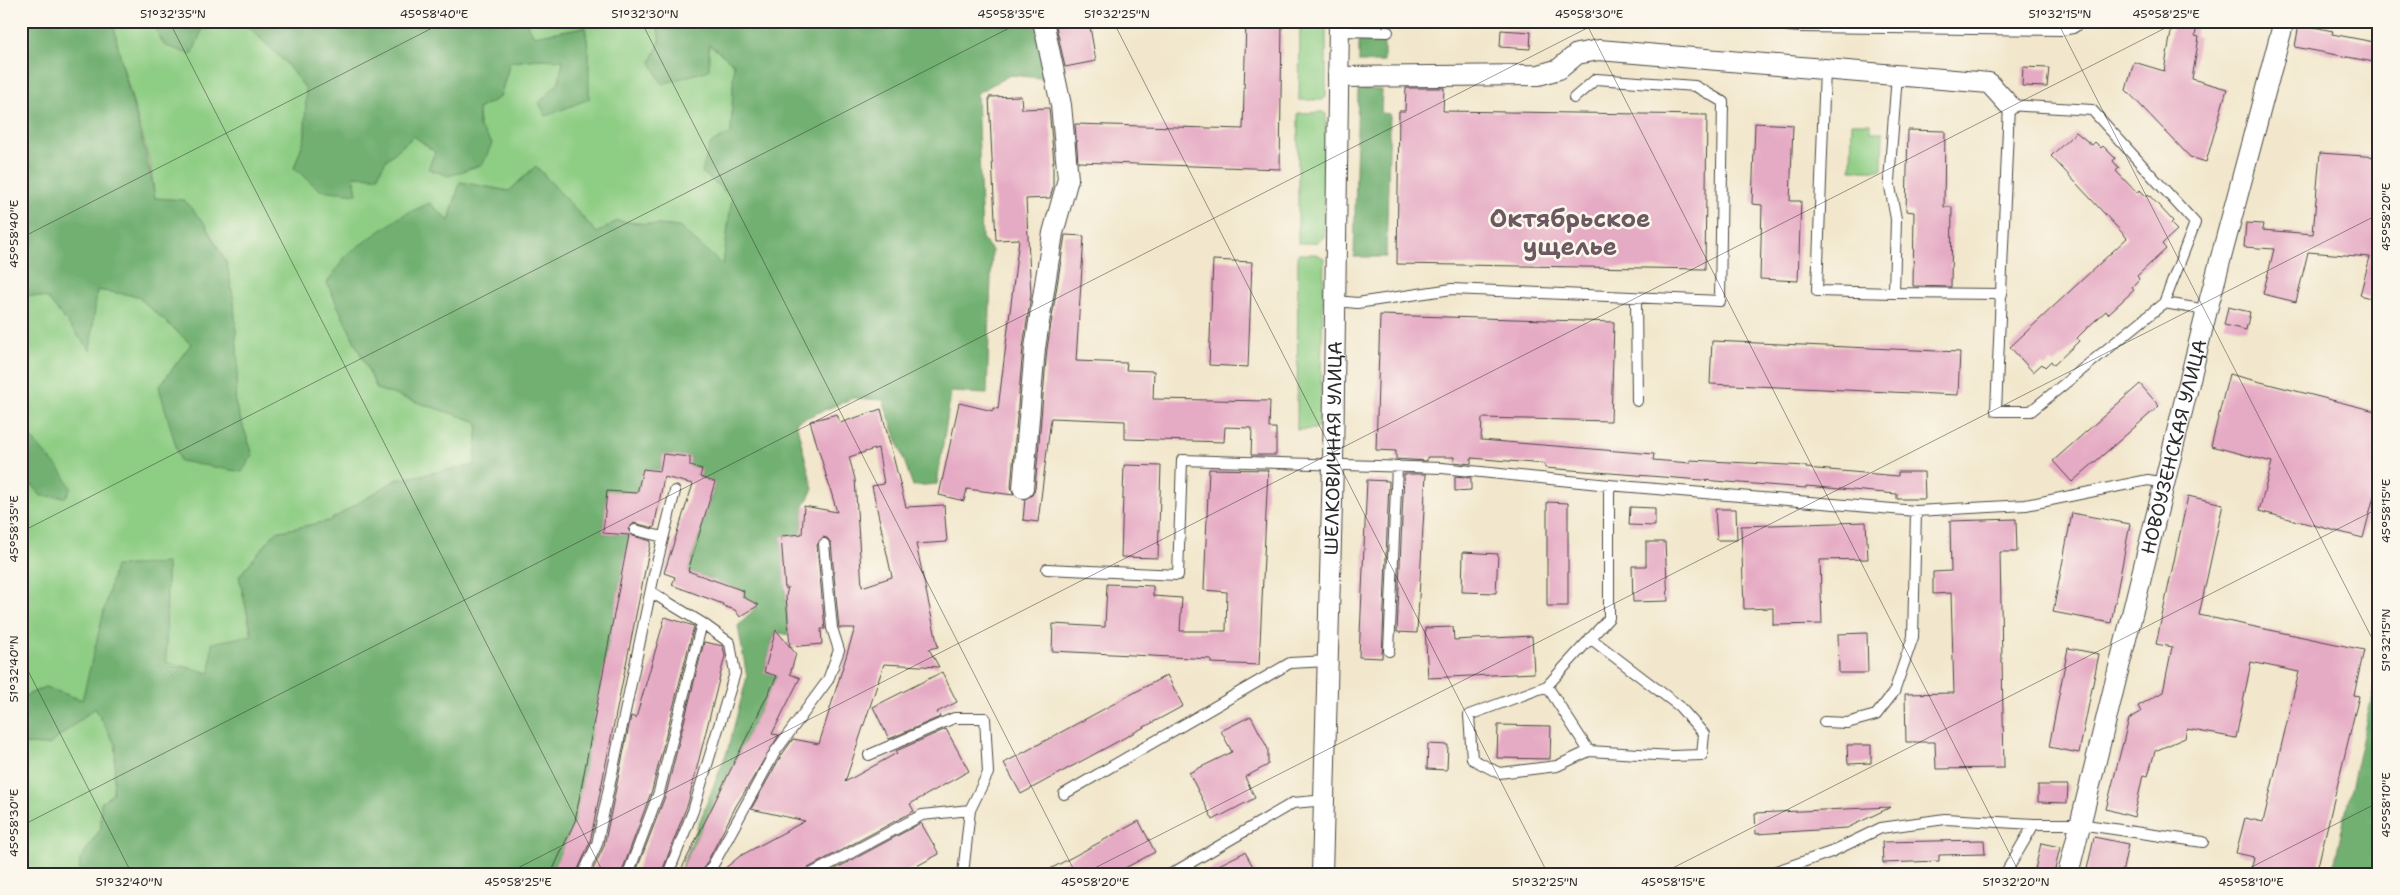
<svg xmlns="http://www.w3.org/2000/svg" width="2400" height="895" viewBox="0 0 2400 895" font-family="'Shantell Sans',sans-serif">
  <rect width="100%" height="100%" fill="#fbf7ec"/>
  <filter id="ink" filterUnits="userSpaceOnUse"><feTurbulence type="fractalNoise" baseFrequency=".02" numOctaves="2"/><feDisplacementMap in="SourceGraphic" scale="10" xChannelSelector="R" yChannelSelector="G"/><feConvolveMatrix kernelMatrix="1 2 1 2 8 2 1 2 1" color-interpolation-filters="sRGB"/></filter>
  <filter id="wash" filterUnits="userSpaceOnUse"><feTurbulence type="fractalNoise" baseFrequency=".0096" numOctaves="4" result="noise"/><feDisplacementMap in="SourceGraphic" scale="20" xChannelSelector="R" yChannelSelector="G"/><feGaussianBlur stdDeviation="1.12" result="paint"/><feColorMatrix in="noise" values="0 0 0 0 0 0 0 0 0 0 0 0 0 0 0 0 0 1.4 0 .05"/><feComposite in="paint" operator="in"/></filter>
  <g filter="url(#wash)">
    <rect width="100%" height="100%" fill="#f2e7cc"/>
    <path fill="#8ecd84" stroke="#5c7c58" d="M113 21H151L165 45 202 30 196 21H243L285 62 306 89 305 137 294 168 357 194 354 176 377 177 386 160 414 136 435 152 428 169 492 143 479 127 478 109 500 97 510 62 539 59 563 60 559 82 539 103 588 99 589 54 585 27 534 36 525 21H657L660 42 651 62 709 44 734 64 731 133 710 144 732 197 723 266 679 227 617 221 597 233 536 166 509 191 460 182 449 221 327 283 377 389 478 422 475 465 396 480 329 521 276 532 239 576 252 635 210 673 166 663 167 564 82 700 45 687 21 698V494L33 484 34 442 21 427V294L47 298 90 350 97 290 137 296 191 344 159 387 253 455 235 403 238 365 234 302 227 264 155 198 150 163 118 49Z
      M1300 21H1326V97L1322 100H1299Z
      M1323 112 1326 114 1324 237 1315 243H1298V113Z
      M1852 123H1871V132H1883L1882 170H1851Z
      M1298 254H1316L1324 258 1320 425 1315 429 1297 430Z
      M95 708 116 746 113 793 101 803V828L80 860 79 874H47L37 870 36 874H21V744L49 745Z"/>
    <path fill="#72b072" stroke="#4e6e4e" d="M21 21H113C123 81 145 138 155 198L184 200 205 224 227 264 234 302 238 365 235 403 253 455 242 472 180 461 159 387 191 344 137 296 97 290 90 350 47 298 21 294Z
      M151 21H196L202 30 192 55 164 45Z
      M243 21H525L534 36 585 27 589 54V99L546 116 539 103 559 82 563 60 539 59 510 62 500 97 478 109 479 127 492 143 483 164 449 176 428 169 435 152 414 136 386 160 377 177 354 176 357 194 320 190 294 168 305 137 306 89 285 62Z
      M657 21H1037L1051 79 1010 75 977 93 982 239 992 250 987 394 951 392 937 484 913 486 883 400 853 398 796 422 813 489 804 506 802 534 781 536 789 635 775 632 764 672 777 676 679 874 728 749 747 677 738 626 756 607 743 597 744 591 688 571 715 482 700 477 702 469 690 466V457L663 454 660 471 643 469 637 493 607 492 603 533 629 535 576 820 551 874H79L80 860 101 828V803L113 793 116 746 95 708 49 745 21 744V698L45 687 82 700 115 566 167 563 166 662 210 673 212 643 252 635 239 576 276 532 329 521 396 480 475 465 478 422 377 389 327 283 347 254 403 215 430 203 449 221 460 182 509 191 536 166 597 233 617 221 679 227 723 265 732 197 702 172 710 144 731 133 734 64 709 44V70L662 84 651 62 660 42Z
      M1359 35H1384V62H1359Z
      M1358 89 1382 90 1381 113 1390 114 1386 257H1354Z
      M21 427 62 472 71 488 66 497 41 496 33 485 21 494Z
      M2379 664V874H2332Z"/>
    <g id="blocks">
      <path fill="#e6abc4" fill-rule="evenodd" d="M1055 21H1089L1096 61 1065 67Z
        M1246 21H1282L1280 169 1078 162 1075 124 1243 129Z
        M2173 21H2198L2195 36 2199 37 2192 79 2227 89 2206 162 2190 157 2126 90 2134 62 2164 71Z
        M2299 24 2333 31 2332 34 2379 43V63L2295 47Z
        M1501 30 1531 32 1530 49 1500 47Z
        M2023 67 2049 68 2047 87 2022 86Z
        M1406 88H1444L1443 111 1707 115 1705 269 1397 264 1399 111H1405Z
        M1021 96 1022 109 1049 108 1054 162H1053V187L1050 198 1026 199 1031 295 1023 347 1011 487 1014 495 967 489 964 501 939 495 959 403 993 411V408L998 409 1019 239 996 240 989 97Z
        M1755 123 1793 125 1790 201H1801L1798 281 1760 279 1762 205 1752 204Z
        M1908 130 1945 131 1944 207H1952L1951 287 1913 286 1914 212 1906 211Z
        M2076 132 2092 145 2095 142 2101 148 2103 146 2115 158 2113 161 2119 168 2116 171 2137 193 2140 190 2146 196 2148 194 2173 221 2171 224 2177 230 2162 244 2166 249 2137 276 2139 279 2132 287 2134 290 2108 314 2106 311 2088 327 2077 338 2079 341 2054 365 2051 361 2045 367 2042 364 2033 372 2010 347 2127 238 2051 156Z
        M2320 153 2379 157V300L2360 295 2370 257 2308 252 2296 302 2263 294 2274 249 2244 247 2246 223 2263 224 2262 230 2313 234Z
        M1065 235 1084 236 1076 361 1127 363 1126 370 1154 371 1153 399 1270 401 1269 428H1276V455H1251L1252 428 1225 427 1224 442 1125 439V421L1051 418 1038 522 1023 520 1025 499 1032 495 1035 489 1047 349Z
        M1213 260 1252 262 1248 367 1209 365Z
        M2228 307 2250 312 2246 330 2224 325Z
        M1380 315 1614 322 1611 421 1482 418 1481 440 1654 454 1653 460 1690 463V460L1806 466V468L1898 476V472H1924L1925 499H1897V494L1806 486V488L1545 468V464L1471 458V464L1454 462V457H1427V461L1396 459V451L1376 450Z
        M1712 341 1960 352 1958 395 1710 384Z
        M2229 374 2379 412V497L2374 496 2363 538 2259 511 2272 462 2211 446Z
        M2140 384 2159 406 2072 482 2053 461Z
        M881 409 906 507 944 505 947 542 916 544 938 647 929 649 939 667 884 664 845 782 897 753 896 751 946 729 969 771 910 804 914 811 808 868 804 874H718L740 856 805 821 751 809 781 756 793 739 819 744 855 628H839L831 543 827 538 823 537 817 545 825 629H821L822 644 790 647 786 596 788 587 785 589 781 536 802 534 804 506 837 512 810 421 837 414 840 423ZM878 448 884 484 872 486 892 577 862 587 855 479 849 457Z
        M663 454 690 457V466L702 469 700 477 715 482 688 571 744 591 743 597 759 605 740 617 735 610 723 606V604L672 585 675 577 664 573 693 484 664 477 654 528 634 523 628 529 633 536 651 541 590 842 576 874H551L575 821 629 535 603 533 607 491 637 493 643 469 660 471Z
        M1124 465 1161 466 1158 558 1121 557Z
        M1209 469 1268 470 1259 665 1211 663V659L1052 651 1053 624 1105 627 1107 584 1153 586V596L1182 598 1180 631H1226L1227 592 1204 590Z
        M1404 474H1426L1417 633 1397 632Z
        M1455 476 1471 478V490L1455 491Z
        M1367 480 1389 481 1382 658 1359 657Z
        M2188 496 2223 504 2199 615 2364 650 2354 695 2359 696 2316 874H2250L2254 857 2236 853 2245 818 2263 822 2299 672 2251 662 2236 738 2187 729 2185 738 2155 751 2148 776 2143 775 2134 817 2106 809 2129 719 2141 712 2138 706 2163 692 2172 647 2156 644Z
        M1547 502 1568 503V606H1547Z
        M1630 507 1655 508V526L1629 525Z
        M1715 509H1736L1737 540H1717Z
        M2072 513 2130 524 2111 623 2053 612Z
        M2016 519 2017 552H2000L2004 768 1936 769 1935 742H1906L1905 694 1954 693 1951 593 1933 594V572L1951 571 1950 521Z
        M1866 522 1868 559 1820 560 1822 624 1773 625V608L1744 609 1741 526Z
        M1646 542H1665L1668 601 1633 602 1632 566H1646Z
        M1463 552 1498 554 1496 593 1462 592Z
        M665 617 694 626 652 790 621 874H591L604 846 631 716 636 718Z
        M1453 627 1454 640 1532 636 1534 673 1428 678 1425 628Z
        M776 630 796 654 790 674 800 678 772 734 779 735 736 806 701 874H679L777 676 764 672Z
        M1867 633 1868 673H1839L1838 634Z
        M704 642 723 646 725 656 688 803 661 874H635L666 794Z
        M2068 648 2099 654 2079 753 2049 747Z
        M942 672 957 702 937 712 940 717 889 739 873 707Z
        M1167 675 1183 706 1021 794 1004 763Z
        M1251 716 1268 749V765L1245 777 1255 798 1213 820 1189 773 1232 752 1221 731Z
        M1498 725 1551 726 1550 759 1497 758Z
        M1428 744 1448 745 1447 770 1427 769Z
        M1847 745H1871V763L1848 764Z
        M2038 785H2068L2067 803 2038 802Z
        M1891 807 1847 828 1756 834 1755 813Z
        M1139 821 1155 852 1114 874H1041Z
        M921 823 939 854 902 874H826Z
        M2094 837 2128 844 2122 874H2086Z
        M1984 840 1985 854 1939 855V861L1883 863 1882 842Z
        M2041 843 2060 847 2054 874H2034Z
        M1245 852 1257 874H1201Z"/>
    </g>
  </g>
  <g filter="url(#ink)">
    <use href="#blocks" fill-opacity="0" stroke="#494743" stroke-width="1"/>
    <g fill="none" stroke-linecap="round" stroke-linejoin="round">
      <g stroke="#494743" stroke-width="12">
        <path id="service" d="M1783 21 1788 26 1800 27 2061 30 2073 28 2083 21
          M1339 31 1388 32
          M1825 69 1817 291 1894 293
          M1897 75 1889 181 1896 219 1894 293 2002 294
          M1636 298 1637 401
          M1336 301 1357 303 1452 289 1720 301 1723 102 1695 86 1596 79 1574 98
          M2164 303 2195 223 2092 110 2009 105 1996 411H2031L2164 303 2207 310
          M635 530 663 537
          M1047 569 1178 575 1182 460 1442 468 1609 485 1916 511 2026 505 2148 480 2164 483
          M651 592 702 623 730 643 735 673 693 811 668 874
          M1590 638 1679 706 1704 734 1702 755 1672 756 1589 751 1557 766 1499 773 1472 759 1469 715 1547 686 1609 618V485
          M1389 651 1397 466
          M1547 686 1589 751
          M1824 722 1847 723 1876 715 1894 692 1913 637 1916 511
          M869 755 954 718H985L988 773 970 810 963 874
          M1064 794 1290 663 1328 661
          M583 874 597 844 654 575 675 491
          M628 874 659 792 702 623
          M708 874 775 752 828 680 839 650 832 628 824 544
          M811 874 922 815 970 810
          M1171 874 1293 803 1326 800
          M1768 874 1831 852 1881 828 1945 819 2034 824
          M2005 874 2034 824H2079L2203 842"/>
      </g>
      <g stroke="#494743" stroke-width="22">
        <g id="minor">
          <path d="M1338 77 1539 75 1559 69 1577 54 1599 50 1989 83 2009 105"/>
          <path d="M1023 488 1035 348 1053 233 1068 179 1061 105 1043 21"/>
          <path id="s1" d="M1322 874 1333 464 1339 21"/>
          <path id="s2" d="M2068 874 2207 310 2284 21"/>
        </g>
      </g>
      <use href="#service" stroke="#fff" stroke-width="10"/>
      <use href="#minor" stroke="#fff" stroke-width="20"/>
    </g>
  </g>
  <path fill="none" stroke="#2b2b2b" stroke-width="1" stroke-opacity="0.45" d="M169 21 604 874M641 21 1076 874M1113 21 1548 874M1585 21 2020 874M2057 21 2379 652M21 238 446 21M21 532 1023 21M21 657 132 874M21 826 1601 21M506 874 2179 21M1083 874 2379 214M1661 874 2379 508M2238 874 2379 802"/>
  <g text-anchor="middle" dominant-baseline="central" stroke-width="5" stroke-linejoin="round" paint-order="stroke">
    <g font-size="19" fill="#2b2b2b" stroke="#fbf7ec">
      <text stroke="none"><textPath href="#s2" startOffset="440">НОВОУЗЕНСКАЯ УЛИЦА</textPath></text>
      <text stroke="none"><textPath href="#s1" startOffset="426">ШЕЛКОВИЧНАЯ УЛИЦА</textPath></text>
    </g>
    <g font-size="24" font-weight="bold" fill="#6c5861" stroke="#fbf7ec">
      <text x="1570" y="219">Октябрьское<tspan x="1570" dy="28">ущелье</tspan></text>
    </g>
  </g>
  <rect width="2400" height="895" fill="none" stroke="#fbf7ec" stroke-width="55"/>
  <rect x="28" y="28" width="2344" height="840" fill="none" stroke="#2b2b2b" stroke-width="2"/>
  <g font-size="12" text-anchor="middle" fill="#2b2b2b">
    <text x="173" y="18">51°32'35"N</text>
    <text x="434" y="18">45°58'40"E</text>
    <text x="645" y="18">51°32'30"N</text>
    <text x="1011" y="18">45°58'35"E</text>
    <text x="1117" y="18">51°32'25"N</text>
    <text x="1589" y="18">45°58'30"E</text>
    <text x="2060" y="18">51°32'15"N</text>
    <text x="2166" y="18">45°58'25"E</text>
    <text transform="translate(2386 217) rotate(-90)" y="4">45°58'20"E</text>
    <text transform="translate(14 234) rotate(-90)" y="4">45°58'40"E</text>
    <text transform="translate(2386 511) rotate(-90)" y="4">45°58'15"E</text>
    <text transform="translate(14 529) rotate(-90)" y="4">45°58'35"E</text>
    <text transform="translate(2386 640) rotate(-90)" y="4">51°32'15"N</text>
    <text transform="translate(14 669) rotate(-90)" y="4">51°32'40"N</text>
    <text transform="translate(2386 805) rotate(-90)" y="4">45°58'10"E</text>
    <text transform="translate(14 823) rotate(-90)" y="4">45°58'30"E</text>
    <text x="129" y="886">51°32'40"N</text>
    <text x="518" y="886">45°58'25"E</text>
    <text x="1095" y="886">45°58'20"E</text>
    <text x="1545" y="886">51°32'25"N</text>
    <text x="1673" y="886">45°58'15"E</text>
    <text x="2016" y="886">51°32'20"N</text>
    <text x="2251" y="886">45°58'10"E</text>
  </g>
</svg>
